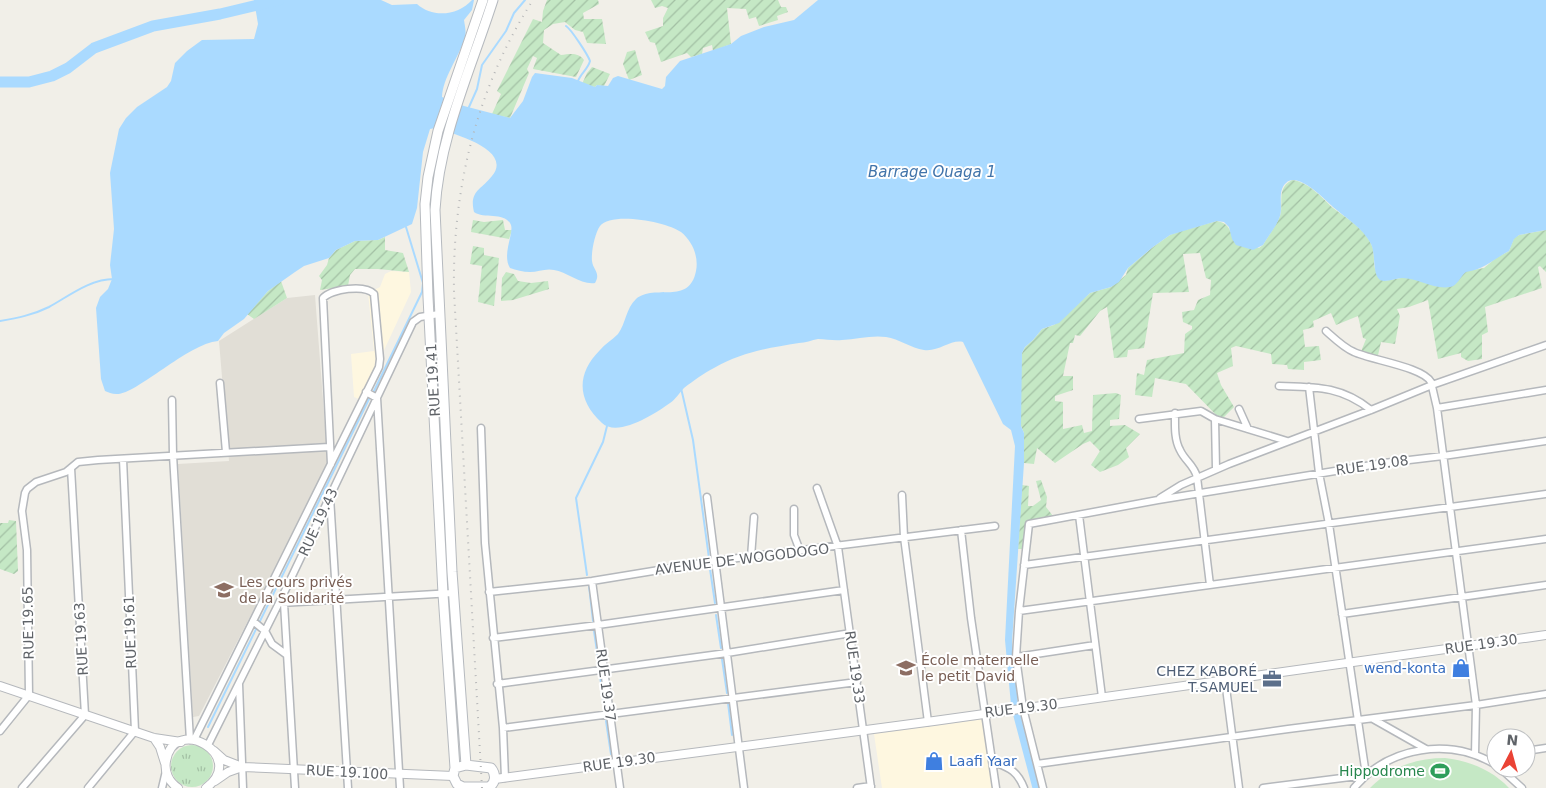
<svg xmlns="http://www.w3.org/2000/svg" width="1546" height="788" viewBox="0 0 1546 788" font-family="'DejaVu Sans',sans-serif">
  <defs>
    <pattern id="grass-tufts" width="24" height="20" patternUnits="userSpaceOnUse" patternTransform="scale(1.25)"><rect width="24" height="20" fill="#c5e8c5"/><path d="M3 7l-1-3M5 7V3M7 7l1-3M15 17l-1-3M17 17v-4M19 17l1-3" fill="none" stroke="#a3c0a4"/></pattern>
    <pattern id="garden-furrows" width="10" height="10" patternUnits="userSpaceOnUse" patternTransform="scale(1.25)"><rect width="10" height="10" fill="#c5e8c5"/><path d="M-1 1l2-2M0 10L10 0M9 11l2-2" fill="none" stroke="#a3c0a4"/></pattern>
  </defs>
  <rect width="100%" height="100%" fill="#f1efe8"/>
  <path fill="#fef7e0" d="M391 271 409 272 411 292 361 400 354 397 351 354 374 351 368 293 380 287 385 274Z
    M985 719 994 788H882L874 734Z"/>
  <path fill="#e1ded6" d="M315 295 328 465 199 716 193 717 178 464 229 461 219 341 287 298Z"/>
  <path fill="url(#grass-tufts)" d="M171 766a21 21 0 1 1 42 0a21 21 0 1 1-42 0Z"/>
  <path fill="url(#garden-furrows)" d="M547 0H598L599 4 583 13 584 19H602L606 44 587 43 583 32 575 30 565 22 553 24 544 30 543 43 561 55C570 54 578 52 584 60L576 77 533 69 537 58 533 56 527 69 529 73 510 118 492 114 501 94 497 91 533 19 542 22 543 11Z
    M651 0H778L781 7H786L788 12 777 16 778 20 759 26 756 17 749 19 746 9 727 8 731 44 713 51 712 45 703 48 702 54 691 57 687 53 661 62 655 43 650 42 645 32 663 26V18L668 8 662 6 655 8Z
    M635 50 642 75 629 80 623 64 627 52Z
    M592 67 610 74 604 86 597 85 595 87 582 84 587 73Z
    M1292 180C1309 182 1321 197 1333 208 1347 219 1365 228 1372 246 1375 253 1373 262 1375 269 1377 273 1382 278 1384 281L1401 278 1461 276 1466 271 1484 268 1496 258 1509 251 1514 238 1519 235 1546 230V272L1540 266 1538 267 1542 288 1485 307 1488 332 1482 335V359L1468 361 1461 357V353L1438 359 1428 300 1409 307 1397 309 1400 316 1395 344 1381 342 1377 360 1360 354 1366 339 1363 338 1358 316 1336 325 1331 313 1313 321 1314 327 1303 330 1305 347 1319 346 1321 360 1304 362V370L1288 369 1287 365 1272 364 1271 354 1236 346 1231 348 1233 366 1217 373 1221 385 1234 407 1221 420 1186 384 1155 378 1152 397 1135 395 1137 373 1144 375 1147 360 1184 353 1185 334 1192 329V326L1183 322 1182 312 1194 310 1198 300 1210 295 1211 280 1206 278 1200 253 1183 254 1189 292 1153 293 1144 348 1128 350 1127 357 1114 358 1107 307 1100 311 1080 336 1075 335 1073 343H1070L1063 376H1073V390L1055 396V401L1063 402V429L1082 425 1084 433 1092 431 1093 395 1116 393 1121 395 1119 419 1110 420V426L1125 425 1140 434 1126 448 1129 457 1118 465 1100 472 1091 465 1100 451 1090 441 1083 444 1055 463 1037 448 1034 464 1024 463V433L1021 426 1020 381 1022 353 1025 347 1033 340 1042 329 1054 325 1090 293 1111 287 1126 275 1128 268 1153 247 1170 235 1181 231 1217 221C1228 223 1230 229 1233 239L1259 248 1263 245C1268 236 1276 226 1280 216 1284 203 1276 188 1292 180Z
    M473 220 484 222 503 220 505 230H512L509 239 471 232Z
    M385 237V250L403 253 409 272 378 269H355L350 275 348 286 320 290 322 280 319 276 327 265 329 258 336 250 355 241 378 240Z
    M473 246 484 248V255L499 258 494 306 478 302 482 266 470 264Z
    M506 272 514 274 518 281 531 283 548 281 549 289 513 300 501 301 502 278Z
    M281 281 287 298 254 319 247 314 268 291Z
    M1041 480 1047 497 1046 507 1053 516 1026 521 1024 549H1018L1022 485 1029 486 1028 506H1033L1041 500 1036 481Z
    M9 520 16 521 18 571 14 574 0 569V523H8Z"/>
  <path fill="#c5e8c5" d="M1445 758C1470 761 1492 770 1509 788H1370C1391 767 1416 758 1445 758Z"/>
  <path fill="#aadaff" d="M254 0H381L392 5 417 4C432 18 458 16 472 0H474L472 10 464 20C465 27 467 34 464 40 458 59 443 77 442 97L464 106 510 118 523 101 532 77 535 73 572 78 595 87 597 85 608 86 613 78 618 76 662 89 665 86 666 77 680 61 731 44 741 36 764 27 794 20 818 0H1546V230L1519 235 1514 239 1509 251C1492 260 1485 269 1466 272 1460 276 1458 286 1450 287 1434 290 1418 278 1402 278 1396 278 1386 283 1380 280 1372 274 1376 254 1371 244 1362 227 1347 219 1333 207 1325 200 1298 171 1286 183 1277 191 1283 206 1280 216 1277 226 1268 236 1263 245L1253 250 1236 245 1232 239 1229 227 1224 222 1217 221 1170 235 1153 247 1128 268 1119 282 1111 287 1090 293 1059 323 1042 329 1033 340 1025 347 1022 353 1021 426 1024 433V463L1012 642 1018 705H1011L1005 640 1015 446 1011 430 1003 424 963 342C951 339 939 352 924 350 911 348 899 339 886 337 872 335 857 339 842 340 834 341 826 339 818 339 812 340 805 343 799 343 768 348 742 352 714 368 704 373 693 381 684 388 679 393 676 399 670 403 656 413 618 438 602 423 577 400 576 374 600 350 605 344 612 340 618 334 626 323 626 308 636 299 655 283 689 306 696 271 699 256 692 241 681 232 668 222 611 211 600 226 595 233 591 252 592 261 593 270 601 273 595 283 581 285 567 272 554 270 546 268 538 272 530 272 523 272 516 270 510 268 501 253 516 231 510 223 503 212 484 219 474 212 469 191 481 190 492 176 514 149 451 133 435 128L430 129 423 152 417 208 412 224 378 240 355 241 336 250 329 258 304 266 295 272 268 291 244 319 224 333 218 341C187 344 135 396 116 394 112 394 108 392 105 391L101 379 96 308 100 297 108 289 112 279 110 265 114 229 110 173 119 129 126 118 137 107 167 87 171 81 175 63 187 51 202 40 254 39 258 24Z"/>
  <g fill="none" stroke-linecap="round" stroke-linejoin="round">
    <path stroke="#aadaff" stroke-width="2" d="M566 26C571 29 588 55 590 61 588 69 581 73 578 81
      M469 107 477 89 482 65 506 31 514 13 525 0
      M0 321C17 318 33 315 49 307 69 296 90 279 114 279
      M681 388 693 440 709 558
      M373 393 422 292 423 283 406 227
      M710 569 715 603
      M587 575 576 498 603 442 607 426
      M589 586 593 621
      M716 615 721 648
      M594 631 599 665
      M722 659 727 693
      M600 676 605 710
      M728 703 732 735
      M606 721 611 754
      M208 727 370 397"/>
    <path stroke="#aadaff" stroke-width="7" d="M1017 716 1036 788"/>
    <path stroke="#aadaff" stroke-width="11" d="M0 82H29L52 76 68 68 94 48 153 26 220 14 279 0"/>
    <g stroke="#b5b8bc" stroke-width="9">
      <path id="minor" d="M1326 331C1335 339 1344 348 1354 352 1371 360 1423 367 1431 382L1437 408 1476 705 1475 755
        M220 383 226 452
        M1279 386C1316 387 1341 386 1371 410
        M366 392 377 398 400 788
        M172 400 173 455 190 740
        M1437 408 1546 390
        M1239 409 1248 429
        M1175 413C1175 425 1174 439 1180 450 1185 461 1194 465 1197 477L1210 585
        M1139 419 1201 411 1215 419 1216 469
        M1215 419 1287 441
        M481 428 485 543 503 728 505 778
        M817 488 838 547 871 788
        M902 495 904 537 928 722
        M330 497 348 788
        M707 497 744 788
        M1160 498 1181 485 1229 464 1371 410 1432 385 1546 345
        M794 509V535L800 551
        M1079 515 1102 697
        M961 530 971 618 996 788
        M751 557 754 517
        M1024 565 1546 494
        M592 581 620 788
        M489 592 592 581 714 561 995 526
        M281 603 453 593
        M284 603 295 788
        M1019 611 1546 539
        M1342 614 1546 585
        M253 621 265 631 272 644 287 655
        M493 638 598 625 844 590
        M1016 657 1095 645
        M1225 680 1239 788
        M239 684 243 788
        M497 684 727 653 851 633
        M1373 719 1426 749
        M503 728 857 682
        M0 731 29 695 27 550 22 511 25 493 27 489 36 482 66 472 78 462 98 460 329 447
        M194 740 379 367 380 359 374 294C365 284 331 289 323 298L331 464
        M208 745 283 595 413 322 420 317 439 314
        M1526 751 1546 748
        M992 761C1009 768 1017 770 1024 788
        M1037 764 1288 729 1476 705 1546 694
        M1500 768 1522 788
        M22 788 85 715 71 468
        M88 788 135 731 123 459
        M162 788 166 771
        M857 788 871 786
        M1043 788 1023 708 1016 657 1019 611 1029 524 1158 500 1384 463 1443 456 1546 441
        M1263 788 1366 775 1329 524 1319 473 1309 387
        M1354 788C1389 746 1450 737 1496 765"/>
    </g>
    <g stroke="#b5b8bc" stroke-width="10">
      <path id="tertiary" d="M0 686 154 738 181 742
        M154 738 160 747 165 763
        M214 751 224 760 242 767 453 776
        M495 779 934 721 1546 635
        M215 781 228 772 242 767
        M178 788C169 782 164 772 166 761 174 713 249 756 206 788"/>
    </g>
    <g stroke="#b6babf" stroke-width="11">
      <path id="secondary" d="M466 765 452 572 435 210C439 137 471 69 493 0
        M455 768 466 765 491 768C496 774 496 783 489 787H463L457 784 453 776 455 768 443 594 428 297 425 204 428 177 438 131 483 0"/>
    </g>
    <use href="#minor" stroke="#fff" stroke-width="6"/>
    <use href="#tertiary" stroke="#fff" stroke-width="8"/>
    <use href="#secondary" stroke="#fff" stroke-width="9"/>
    <path stroke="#b6b7b8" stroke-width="2" stroke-dasharray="1 6" stroke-linecap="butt" d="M482 788 454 292C452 189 477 87 533 0"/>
  </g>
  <defs>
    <g id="school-bare" transform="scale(1.5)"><path d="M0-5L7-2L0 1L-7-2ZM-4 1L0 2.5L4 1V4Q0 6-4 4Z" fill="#8d6e63" stroke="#fff" stroke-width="2.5" paint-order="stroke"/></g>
    <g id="shop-bare" transform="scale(1.5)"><path d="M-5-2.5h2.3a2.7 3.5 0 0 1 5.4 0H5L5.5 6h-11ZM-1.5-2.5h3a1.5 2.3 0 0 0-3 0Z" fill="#3f7fe0" stroke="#fff" stroke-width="2.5" paint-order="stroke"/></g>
    <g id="office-bare" transform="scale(1.5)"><path d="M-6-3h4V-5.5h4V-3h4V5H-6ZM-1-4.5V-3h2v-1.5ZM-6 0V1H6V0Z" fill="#5c6f8a" stroke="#fff" stroke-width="2.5" paint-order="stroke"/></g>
    <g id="stadium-bare" transform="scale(1.5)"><path d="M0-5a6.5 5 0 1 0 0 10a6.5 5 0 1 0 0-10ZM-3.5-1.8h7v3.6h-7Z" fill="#2e9e5b" stroke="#fff" stroke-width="2.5" paint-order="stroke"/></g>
  </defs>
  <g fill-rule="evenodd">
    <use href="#school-bare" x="224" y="590"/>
    <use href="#school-bare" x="906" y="668"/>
    <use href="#shop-bare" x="1461" y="668"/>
    <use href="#office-bare" x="1272" y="679"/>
    <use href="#shop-bare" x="934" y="761"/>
    <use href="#stadium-bare" x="1440" y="771"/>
  </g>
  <g text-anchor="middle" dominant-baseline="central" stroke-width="4" stroke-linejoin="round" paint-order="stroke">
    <g font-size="14" fill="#5f6368" stroke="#fff">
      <text transform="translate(433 380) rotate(-93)">RUE 19.41</text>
      <text transform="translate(1372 465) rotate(-8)">RUE 19.08</text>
      <text transform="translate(318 522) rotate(-65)">RUE 19.43</text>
      <text transform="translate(742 559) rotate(-7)">AVENUE DE WOGODOGO</text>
      <text transform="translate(28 623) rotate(-91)">RUE 19.65</text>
      <text transform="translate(130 632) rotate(-92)">RUE 19.61</text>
      <text transform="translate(81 639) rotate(-93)">RUE 19.63</text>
      <text transform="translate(1481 644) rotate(-8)">RUE 19.30</text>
      <text transform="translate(855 667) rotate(82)">RUE 19.33</text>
      <text transform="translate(606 685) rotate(82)">RUE 19.37</text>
      <text transform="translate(1021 708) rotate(-7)">RUE 19.30</text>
      <text transform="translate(619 762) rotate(-8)">RUE 19.30</text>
      <text transform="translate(347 772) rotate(3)">RUE 19.100</text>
    </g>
    <g font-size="14" fill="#785e54" stroke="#fff" text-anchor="start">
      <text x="239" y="582">Les cours privés<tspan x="239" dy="16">de la Solidarité</tspan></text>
      <text x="921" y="660">École maternelle<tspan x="921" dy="16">le petit David</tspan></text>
    </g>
    <g font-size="14" fill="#366cbe" stroke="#fff" text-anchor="end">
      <text x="1446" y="668">wend-konta</text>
      <text x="949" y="761" text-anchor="start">Laafi Yaar</text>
    </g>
    <g font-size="14" fill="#4e5e75" stroke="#fff" text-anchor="end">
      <text x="1257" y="671">CHEZ KABORÉ<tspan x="1257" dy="16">T.SAMUEL</tspan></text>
    </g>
    <g font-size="14" fill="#27864d" stroke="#fff" text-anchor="end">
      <text x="1425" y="771">Hippodrome</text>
    </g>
    <g font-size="15" font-style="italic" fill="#4174aa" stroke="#fff">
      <text x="932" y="172">Barrage Ouaga 1</text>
    </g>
  </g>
  <g transform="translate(1511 753) rotate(6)"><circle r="24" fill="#ffffff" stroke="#bfc1c3"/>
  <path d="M0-4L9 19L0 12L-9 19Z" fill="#ea4335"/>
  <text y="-8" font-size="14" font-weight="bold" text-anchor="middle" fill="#5f6368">N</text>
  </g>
</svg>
